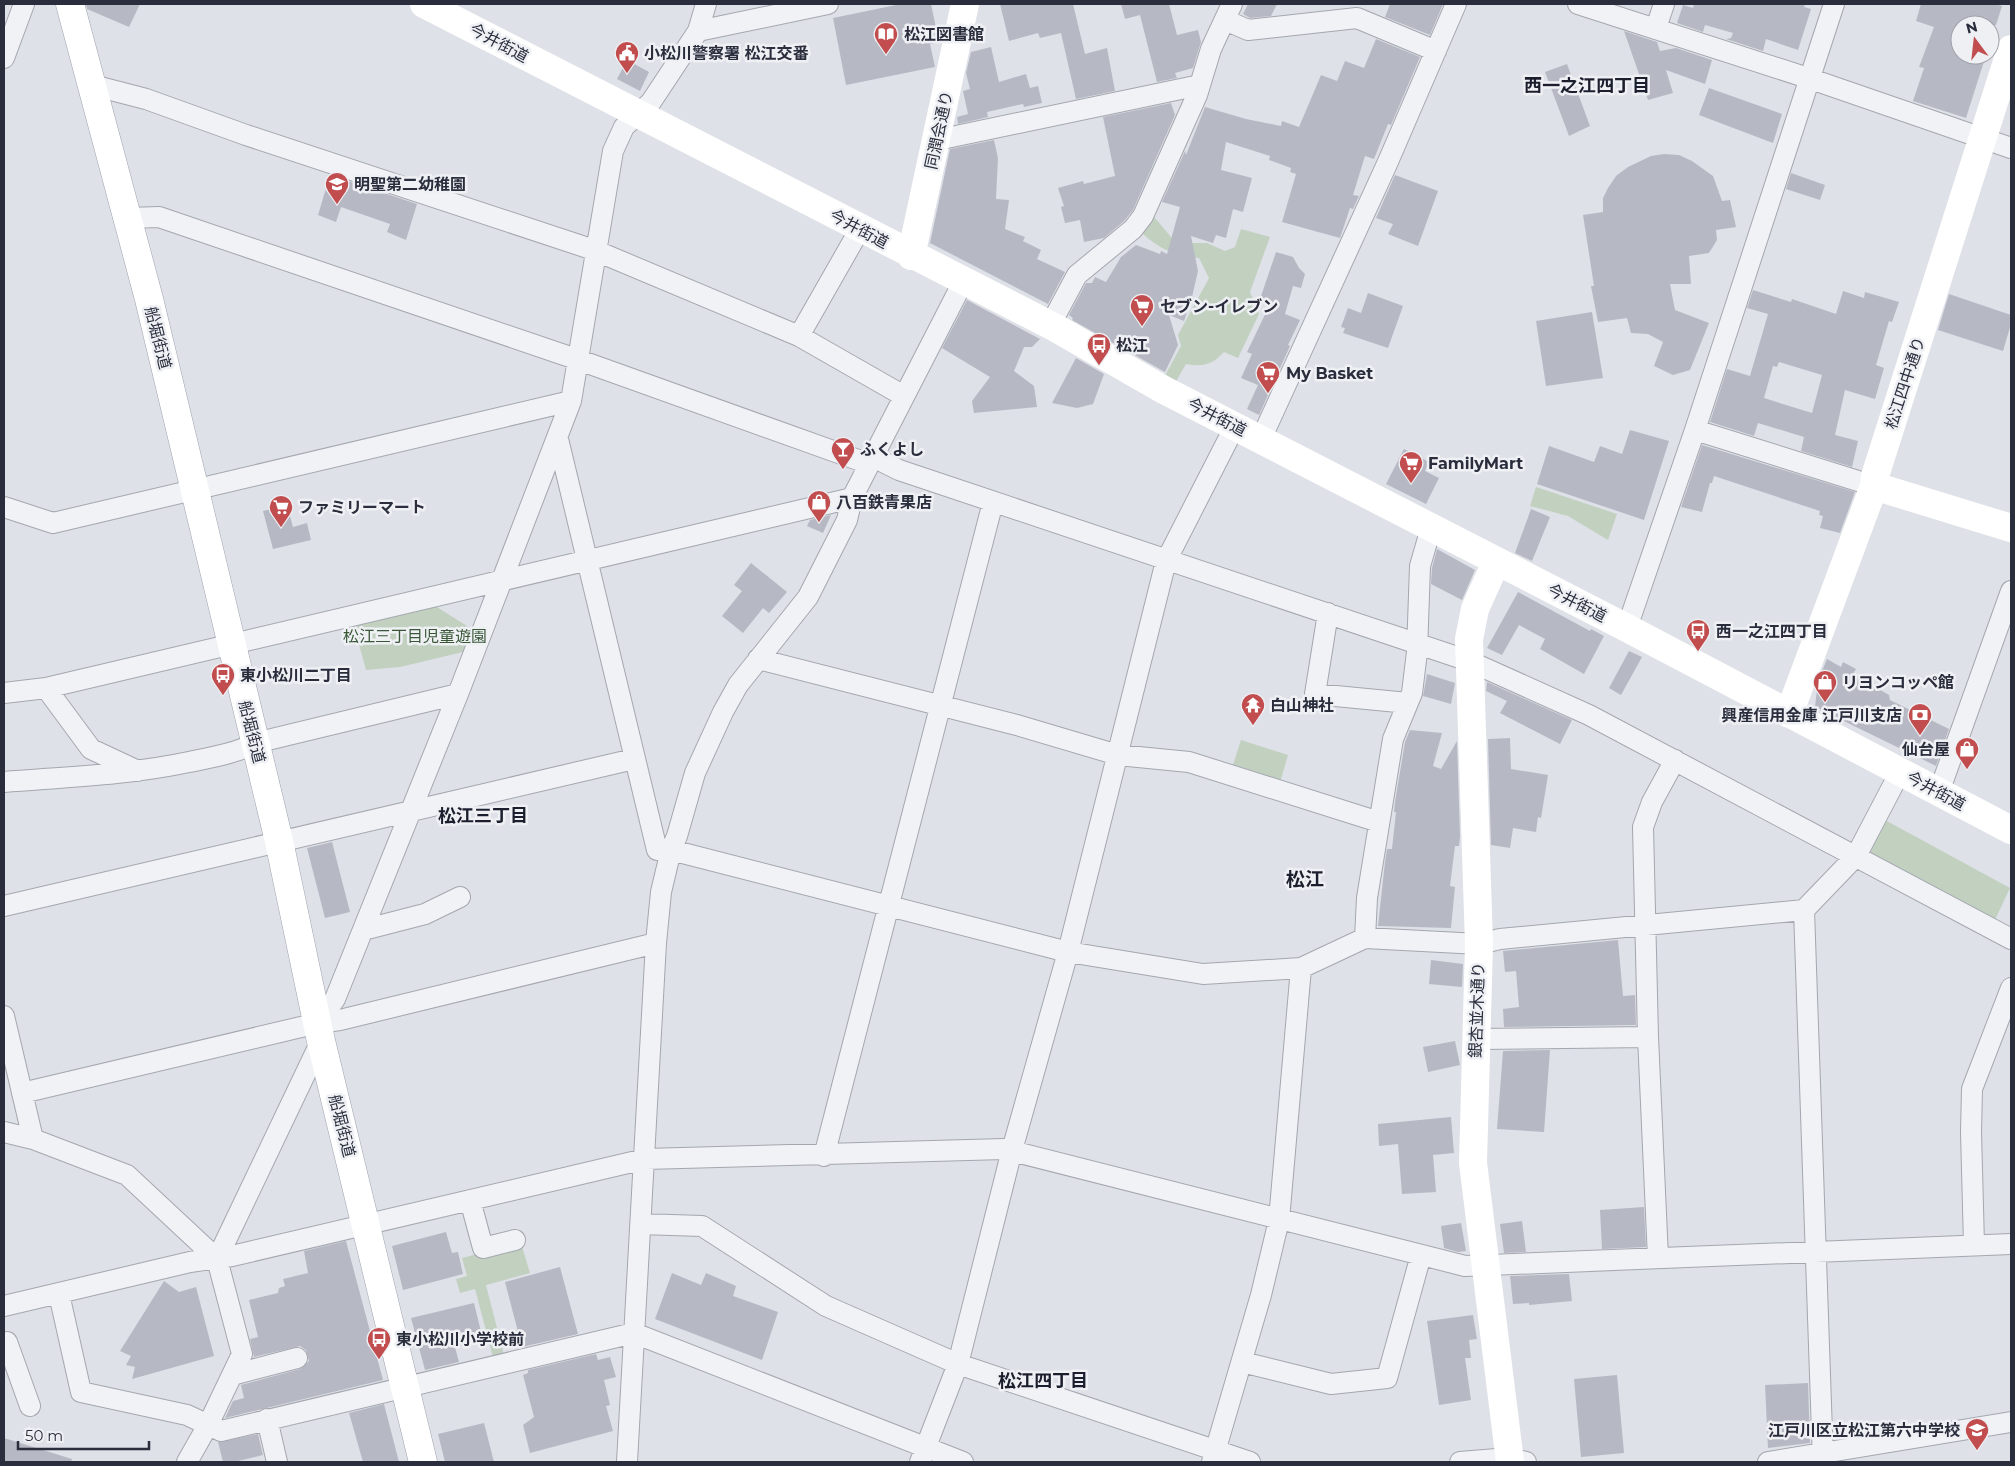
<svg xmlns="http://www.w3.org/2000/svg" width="2015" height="1466" viewBox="0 0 2015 1466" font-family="Montserrat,'Noto Sans JP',sans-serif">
  <rect width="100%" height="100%" fill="#dee1e7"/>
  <path fill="#c2d0c0" d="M1150 212 1171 237 1191 243H1207L1225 251 1235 247 1241 229 1270 237 1250 292 1259 314 1238 358 1224 352C1212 365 1203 367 1186 364L1171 390 1161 383 1181 346 1178 335 1209 278 1199 258C1173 256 1155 247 1137 228Z
    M1536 487 1617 514 1608 540 1568 516 1530 506Z
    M432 604 475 631 467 651 400 667 366 670 353 622Z
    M1241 740 1288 755 1279 786 1231 771Z
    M1885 820 2010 888 1993 924 1867 855Z
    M521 1243 530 1273 486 1285 505 1359 494 1361 475 1289 460 1293 456 1279 467 1276 462 1258Z"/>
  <path fill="#b6b9c3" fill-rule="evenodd" d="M86 4H140L129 27 87 9Z
    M901 4H931L939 42 930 44 935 67 846 85 833 18Z
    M1000 4H1073L1085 54 1107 48 1115 91 1076 99 1061 33 1040 38 1038 33 1009 41Z
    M1121 4H1169L1177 35 1198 30 1201 42 1193 68 1175 73 1177 78 1157 82 1140 15 1125 19Z
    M1248 4H1277L1271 16 1250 18 1243 14Z
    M1390 4H1443L1430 35 1385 17Z
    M1694 4H1805L1804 7 1811 9 1798 50 1766 39 1763 51 1726 39 1731 38 1733 33 1705 25 1703 32 1677 23 1683 5 1693 8Z
    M1921 4H1994L2002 6 1996 25H1960V55H1986L1966 118 1913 101 1924 68 1919 67 1934 27 1916 21Z
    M1624 31 1657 42 1660 51 1676 48 1712 60 1705 84 1666 70 1673 93 1648 100Z
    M1376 39 1420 57 1391 125 1388 124 1374 159 1365 156 1353 195 1359 196 1353 209 1350 208 1340 238 1282 222 1296 174 1290 172 1291 168 1269 160 1270 156 1226 142 1221 170 1252 178 1243 212 1233 209 1226 238 1216 235 1213 243 1191 236 1198 271 1192 297 1184 321 1169 315 1178 345 1165 372 1072 320 1073 318 1069 315 1086 283H1092L1095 277 1106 282 1121 257 1136 245 1160 254 1161 251 1167 254 1180 207 1162 202 1185 151 1186 155 1205 107 1246 119 1281 126 1282 121 1299 127 1321 75 1337 81 1345 61 1364 68Z
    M991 47 999 82 1026 74 1030 88 1038 86 1042 103 1024 107 1023 104 987 112 988 117 958 124 957 117 968 114 963 91 970 89 966 73 971 52Z
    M627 60 649 72 640 91 617 79Z
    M1567 64 1590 126 1569 136 1545 72Z
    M1709 88 1782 114 1773 143 1699 115Z
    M1171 103 1175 115 1133 210 1124 221 1104 238 1084 242 1080 220 1065 223 1061 207 1064 206 1058 188 1083 181 1084 184 1115 176 1103 117Z
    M994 140 998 158 996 199 1009 200 1005 229 1025 237 1023 241 1041 250 1037 259 1065 272 1048 304 930 243 950 149Z
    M1664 154 1679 155 1692 161 1713 176 1722 201 1730 200 1736 227 1716 230 1717 240 1709 253 1689 256 1691 284H1670L1675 310 1709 323 1690 370 1673 375 1654 366 1663 342 1648 334 1631 333 1627 318 1598 322 1591 286H1594L1583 215 1603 212V198L1608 188 1616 176 1628 167 1651 156Z
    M1791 173 1825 185 1820 200 1786 189Z
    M330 175 417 204 406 240 387 232 390 224 341 207 336 222 318 215Z
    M1395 175 1438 191 1418 246 1388 234 1393 224 1376 218Z
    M1276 252 1293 257 1299 268 1305 274 1301 288 1293 286 1285 314 1300 320 1288 345 1290 346 1259 415 1247 409 1258 385 1241 378 1252 354 1247 352 1271 302 1260 299Z
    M1753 290 1791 302 1792 299 1836 314 1843 291 1864 298 1865 292 1899 302 1892 322 1889 321 1876 365 1884 368 1875 399 1845 390 1835 435 1858 441 1852 467 1801 451 1804 437 1758 423 1754 436 1710 422 1727 369 1750 376 1768 314 1747 308ZM1779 362 1822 375 1812 413 1764 398 1773 366 1777 367Z
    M1368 293 1403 306 1388 348 1343 333 1345 328 1341 327 1348 308 1361 313Z
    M1949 294 2011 315V324L2003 351 1938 330Z
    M967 300 1040 339 1032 347H1024L1014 371 1034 386 1037 407 974 413 972 401 990 377 942 348Z
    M1592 312 1603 378 1546 386 1536 321Z
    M1076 358 1104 374 1093 404 1077 408 1052 403Z
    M1630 430 1669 441 1644 520 1537 484 1549 446 1594 462 1600 446 1622 454Z
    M1702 445 1855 492 1840 533 1820 528 1823 516 1819 515 1820 511 1714 476 1712 483H1710L1702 512 1681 507Z
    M1404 449 1429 462 1425 471 1439 478 1426 504 1386 484Z
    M287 505 293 527 307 523 311 540 273 549 263 511Z
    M1531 509 1550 517 1532 561 1515 553Z
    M831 515 823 533 807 526 810 520Z
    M1437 549 1475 570 1462 600 1431 584 1432 568Z
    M751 563 787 592 769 613 763 608 743 633 722 616 742 591 734 585Z
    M1518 592 1590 631 1591 629 1604 636 1584 674 1540 649 1545 639 1519 625 1502 655 1487 648Z
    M1629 651 1642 657 1621 695 1609 688Z
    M1827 659 1841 667 1843 662 1856 669 1853 674 1889 695 1890 700 1949 729 1936 766 1815 707 1818 681Z
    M1427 674 1455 683 1451 704 1423 696Z
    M1487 682 1572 720 1560 744 1500 713 1507 701 1486 691Z
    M1410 730 1442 733 1433 766 1441 769 1457 741 1460 836 1459 846H1455L1450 886 1455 887 1451 928 1378 926 1385 862 1387 849H1392L1396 812H1394L1395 802 1405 742Z
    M1510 738 1511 769 1548 775 1541 818 1538 817 1536 832 1513 828 1510 848 1491 845 1488 739Z
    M332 842 350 912 325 918 307 848Z
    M1618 940 1623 996 1635 995 1636 1025 1504 1027 1503 1009 1519 1007 1516 971 1505 972 1503 951Z
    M1431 960 1463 964 1462 987 1429 984Z
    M1455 1041 1460 1065 1428 1072 1423 1047Z
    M1550 1050 1544 1132 1497 1129 1503 1051Z
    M1451 1117 1454 1153 1433 1155 1436 1192 1402 1194 1398 1144 1379 1146 1378 1124Z
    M1644 1207 1646 1247 1602 1249 1600 1210Z
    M1522 1221 1526 1252 1504 1253 1500 1224Z
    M1461 1223 1466 1251 1458 1252 1444 1248 1441 1226Z
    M446 1232 452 1253 458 1252 463 1274 403 1290 392 1246Z
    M346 1241 383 1380 225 1418 233 1401 244 1398 241 1385 300 1369 309 1361 306 1350 300 1346 254 1357 250 1339 258 1337 249 1300 278 1293 279 1288 285 1286 283 1279 308 1273 304 1251Z
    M560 1267 578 1334 522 1347 505 1282Z
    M672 1273 701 1285 706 1273 736 1286 733 1296 778 1312 762 1360 655 1319Z
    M1569 1274 1572 1301 1529 1305V1303L1513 1304 1510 1276Z
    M164 1281 179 1292 196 1287 214 1356 132 1379 135 1367 126 1365 131 1356 120 1351Z
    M474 1303 483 1340 455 1347 459 1362 425 1370 411 1318Z
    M1473 1315 1477 1339 1469 1340 1471 1358H1465L1471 1400 1439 1405 1427 1321Z
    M596 1354 598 1360 610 1357 616 1377 604 1380 610 1405 606 1406 613 1431 530 1453 523 1425 534 1417 523 1375 528 1373V1370Z
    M1617 1375 1624 1453 1581 1457 1574 1379Z
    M1808 1383 1810 1443 1768 1448 1765 1385Z
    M384 1404 399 1462H363L349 1413Z
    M484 1423 494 1462H445L438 1434Z
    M258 1434 263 1455 234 1462H223L218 1442Z
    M4 1438 72 1459 71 1462H4Z"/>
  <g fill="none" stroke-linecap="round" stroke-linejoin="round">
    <g stroke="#a4a7b0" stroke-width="22">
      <path id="street" d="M1578 4 1808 78 2011 148
        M1225 20 1248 30 1357 18 1436 51
        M1656 28 1664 4
        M698 31 828 4
        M4 58 24 4
        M92 85 146 99 246 135 594 250 799 336 904 396
        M937 140 1200 85
        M128 218 159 217 579 360 861 461 879 460 899 470 1469 661 1589 715 2011 939
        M1054 327V318L1077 275 1133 229 1143 216 1197 95 1211 49 1232 4
        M799 336 860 229
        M1695 430 1874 486
        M558 439 657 850H671L1068 952 1203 974 1301 968 1365 938 1479 944 1500 939 1804 910
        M1261 439 1387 164 1456 4
        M4 507 53 523 571 401
        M1328 613 1315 694 1408 703
        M1625 627 1631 616 1695 430 1834 4
        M758 659 1017 725 1118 755 1189 762 1379 822
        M46 688 91 749 138 771
        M4 693 46 688 852 498
        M4 782C66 777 128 775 189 762 213 757 234 754 255 743L458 694
        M1939 792 2011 591
        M4 906 634 759
        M363 930 425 914 460 897
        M1365 938 1367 898 1393 739 1412 693 1417 652 1420 566 1431 528
        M4 1016 33 1139
        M318 1023 335 999 458 694 571 401 613 151 624 127 651 102 698 31 706 4
        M1477 1039 1648 1037
        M22 1093 318 1023 340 1020 656 943
        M4 1132 33 1139 127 1175 217 1259
        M824 1156 993 502
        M470 1200 483 1248 515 1240
        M641 1224 702 1226 826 1306 958 1364 1250 1462
        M1974 1245 1971 1132 1972 1089 2011 988
        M1658 1258 1648 1037 1643 827 1652 802 1675 760
        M59 1294 81 1392 187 1415 221 1431 634 1333 963 1462
        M4 1306 190 1262 232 1256 645 1159 1004 1149 1465 1266 2011 1244
        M7 1342 30 1406
        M1242 1362 1331 1384 1387 1378 1421 1255
        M232 1375 297 1358
        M267 1419 277 1462
        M187 1462 208 1425 242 1354 217 1259 321 1041
        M627 1462 656 943 661 892 671 850 677 836 695 773 723 712 738 685 808 597 847 520 852 498 963 282
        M920 1462 958 1364 1012 1150 1068 952 1166 561 1235 426
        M1212 1462 1261 1295 1279 1220 1301 968
        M1460 1462 1509 1458 1526 1462
        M1768 1462 2011 1422
        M1823 1462 1804 910 1856 856 1900 772"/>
    </g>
    <g stroke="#9fa4b1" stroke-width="29">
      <path id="primary" d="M70 4 149 299 279 841 321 1041 423 1462"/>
    </g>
    <use href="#street" stroke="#f1f2f5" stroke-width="20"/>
    <path stroke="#fff" stroke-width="28" d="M424 4 1054 327 1164 390 1625 627 2011 830
      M911 256 965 4
      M1874 486 2011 528
      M1496 562 1475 609 1469 639 1479 944 1473 1163 1510 1462
      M1789 714 1874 486 1875 476 2011 49"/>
    <use href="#primary" stroke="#fff" stroke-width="28"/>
  </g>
  <defs>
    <g id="library-pin" transform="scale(1.25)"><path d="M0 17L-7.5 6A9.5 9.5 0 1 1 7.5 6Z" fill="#c24d4e" stroke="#eef0f4"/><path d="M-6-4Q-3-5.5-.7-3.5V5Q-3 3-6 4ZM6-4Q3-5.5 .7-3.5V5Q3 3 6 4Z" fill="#fff"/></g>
    <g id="civic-pin" transform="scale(1.25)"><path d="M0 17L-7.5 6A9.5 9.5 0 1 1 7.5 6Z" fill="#c24d4e" stroke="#eef0f4"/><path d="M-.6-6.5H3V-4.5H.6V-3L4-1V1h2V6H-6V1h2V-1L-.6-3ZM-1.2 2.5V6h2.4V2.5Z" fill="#fff"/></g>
    <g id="school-pin" transform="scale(1.25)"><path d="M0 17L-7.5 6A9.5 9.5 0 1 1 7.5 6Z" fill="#c24d4e" stroke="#eef0f4"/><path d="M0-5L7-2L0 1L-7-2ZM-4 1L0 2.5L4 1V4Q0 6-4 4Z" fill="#fff"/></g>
    <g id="supermarket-pin" transform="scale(1.25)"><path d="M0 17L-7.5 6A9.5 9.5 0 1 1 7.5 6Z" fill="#c24d4e" stroke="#eef0f4"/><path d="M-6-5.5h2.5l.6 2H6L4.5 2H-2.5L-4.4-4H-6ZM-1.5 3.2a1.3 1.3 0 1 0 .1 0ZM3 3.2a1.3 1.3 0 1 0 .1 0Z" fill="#fff"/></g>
    <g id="bus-pin" transform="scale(1.25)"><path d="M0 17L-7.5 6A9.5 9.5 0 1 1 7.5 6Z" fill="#c24d4e" stroke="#eef0f4"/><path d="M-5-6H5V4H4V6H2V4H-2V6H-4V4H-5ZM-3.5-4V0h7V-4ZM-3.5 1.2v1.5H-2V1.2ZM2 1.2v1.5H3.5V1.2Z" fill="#fff"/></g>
    <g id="bar-pin" transform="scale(1.25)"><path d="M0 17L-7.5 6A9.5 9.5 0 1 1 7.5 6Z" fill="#c24d4e" stroke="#eef0f4"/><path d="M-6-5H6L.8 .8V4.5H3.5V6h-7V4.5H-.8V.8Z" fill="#fff"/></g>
    <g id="shop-pin" transform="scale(1.25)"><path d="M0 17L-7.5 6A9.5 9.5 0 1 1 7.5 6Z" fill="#c24d4e" stroke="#eef0f4"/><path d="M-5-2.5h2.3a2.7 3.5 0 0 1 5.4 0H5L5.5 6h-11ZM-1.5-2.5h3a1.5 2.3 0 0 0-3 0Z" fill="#fff"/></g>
    <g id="temple-pin" transform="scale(1.25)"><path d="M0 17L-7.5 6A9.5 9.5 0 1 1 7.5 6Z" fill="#c24d4e" stroke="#eef0f4"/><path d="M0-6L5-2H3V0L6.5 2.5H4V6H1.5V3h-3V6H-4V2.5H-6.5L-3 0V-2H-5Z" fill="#fff"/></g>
    <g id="bank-pin" transform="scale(1.25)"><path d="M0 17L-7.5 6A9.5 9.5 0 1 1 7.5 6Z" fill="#c24d4e" stroke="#eef0f4"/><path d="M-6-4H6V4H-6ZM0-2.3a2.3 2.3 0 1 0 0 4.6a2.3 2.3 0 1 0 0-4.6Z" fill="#fff"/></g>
  </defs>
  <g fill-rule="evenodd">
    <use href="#library-pin" x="886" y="34"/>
    <use href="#civic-pin" x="627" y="53"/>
    <use href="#school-pin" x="337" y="184"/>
    <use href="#supermarket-pin" x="1142" y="306"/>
    <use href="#bus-pin" x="1099" y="345"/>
    <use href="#supermarket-pin" x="1268" y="373"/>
    <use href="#bar-pin" x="843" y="449"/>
    <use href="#supermarket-pin" x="1411" y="463"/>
    <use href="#shop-pin" x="819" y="502"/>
    <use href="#supermarket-pin" x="281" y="507"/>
    <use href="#bus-pin" x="1698" y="631"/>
    <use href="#bus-pin" x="223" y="675"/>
    <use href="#shop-pin" x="1825" y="682"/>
    <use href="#temple-pin" x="1253" y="705"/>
    <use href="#bank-pin" x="1920" y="715"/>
    <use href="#shop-pin" x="1967" y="749"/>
    <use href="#bus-pin" x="379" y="1339"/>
    <use href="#school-pin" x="1977" y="1430"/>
  </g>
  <g text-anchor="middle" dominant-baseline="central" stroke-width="5" stroke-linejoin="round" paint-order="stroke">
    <g font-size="16" font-weight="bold" fill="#292d3c" stroke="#eef0f4" text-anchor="start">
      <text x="904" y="34">松江図書館</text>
      <text x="644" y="53">小松川警察署 松江交番</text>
      <text x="354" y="184">明聖第二幼稚園</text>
      <text x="1160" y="306">セブン-イレブン</text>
      <text x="1116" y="345">松江</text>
      <text x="1286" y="373">My Basket</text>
      <text x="860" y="449">ふくよし</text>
      <text x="1428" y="463">FamilyMart</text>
      <text x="836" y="502">八百鉄青果店</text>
      <text x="298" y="507">ファミリーマート</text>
      <text x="1716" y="631">西一之江四丁目</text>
      <text x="240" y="675">東小松川二丁目</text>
      <text x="1842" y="682">リヨンコッペ館</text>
      <text x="1270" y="705">白山神社</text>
      <text x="1902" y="715" text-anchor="end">興産信用金庫 江戸川支店</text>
      <text x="1950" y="749" text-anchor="end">仙台屋</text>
      <text x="396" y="1339">東小松川小学校前</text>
      <text x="1960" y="1430" text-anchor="end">江戸川区立松江第六中学校</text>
    </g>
    <g font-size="16" fill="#292d3c" stroke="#eef0f4">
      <text transform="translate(499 43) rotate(28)">今井街道</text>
      <text transform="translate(939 130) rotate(-78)">同潤会通り</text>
      <text transform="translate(859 229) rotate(28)">今井街道</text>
      <text transform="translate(158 338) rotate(76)">船堀街道</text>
      <text transform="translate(1905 383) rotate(-72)">松江四中通り</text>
      <text transform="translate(1217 417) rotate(27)">今井街道</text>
      <text transform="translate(1577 603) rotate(27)">今井街道</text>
      <text transform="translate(252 732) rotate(76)">船堀街道</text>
      <text transform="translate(1936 791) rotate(28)">今井街道</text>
      <text transform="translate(1477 1010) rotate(-88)">銀杏並木通り</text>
      <text transform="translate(342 1126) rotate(76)">船堀街道</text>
    </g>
    <g font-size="16" fill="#395737" stroke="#eef0f4">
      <text x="415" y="636">松江三丁目児童遊園</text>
    </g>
    <g font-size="18" font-weight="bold" fill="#1b1f2d" stroke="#eef0f4">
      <text x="1587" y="86">西一之江四丁目</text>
      <text x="483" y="816">松江三丁目</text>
      <text x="1043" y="1381">松江四丁目</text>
    </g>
    <g font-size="19" font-weight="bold" fill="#1b1f2d" stroke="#eef0f4">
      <text x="1305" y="879">松江</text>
    </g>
  </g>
  <rect width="2015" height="1466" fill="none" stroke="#292d3c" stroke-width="10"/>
  <g transform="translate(1975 40) rotate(345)"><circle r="24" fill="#eef0f4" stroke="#9fa2aa"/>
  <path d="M0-4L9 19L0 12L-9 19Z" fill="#c24d4e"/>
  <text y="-8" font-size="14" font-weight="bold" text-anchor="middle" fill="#292d3c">N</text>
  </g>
  <path d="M18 1441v8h131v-8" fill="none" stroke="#292d3c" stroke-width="2.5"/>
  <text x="25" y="1441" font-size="15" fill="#292d3c" stroke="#eef0f4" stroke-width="4" paint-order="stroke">50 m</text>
</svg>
